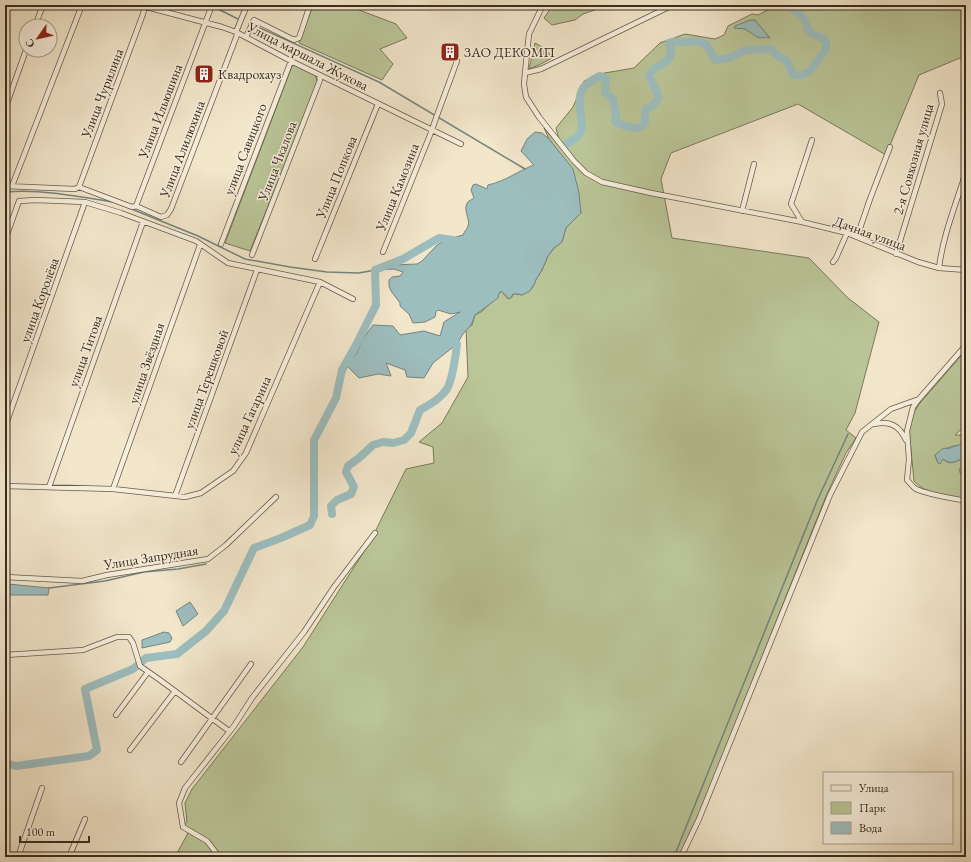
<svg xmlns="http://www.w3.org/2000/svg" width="971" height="862" viewBox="0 0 971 862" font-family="'EB Garamond',serif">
  <rect width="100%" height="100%" fill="#f2e6cb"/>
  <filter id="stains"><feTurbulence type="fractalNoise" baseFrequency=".005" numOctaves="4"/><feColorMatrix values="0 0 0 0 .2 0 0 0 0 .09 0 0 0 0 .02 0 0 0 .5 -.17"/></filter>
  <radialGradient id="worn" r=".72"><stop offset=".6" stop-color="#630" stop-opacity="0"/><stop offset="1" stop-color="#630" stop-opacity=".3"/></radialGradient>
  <path fill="#bac598" stroke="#7a795b" d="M313 5H346L396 24 407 38 380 49 393 64 382 80 299 43Z
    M553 5H615L606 6 583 14 575 20 552 25 544 18Z
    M769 5H966V59L960 58 919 75 886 155 798 104 671 153 661 179 672 238 809 258 848 298 879 322 855 413 846 430 856 438 846 453 826 496 703 805 679 857H175L188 833 184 824 187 822 185 803 192 789 303 647 370 542 406 469 434 463 433 447 419 442 442 423 468 377 466 329 472 325 475 315 481 312 496 298 501 291 508 299 512 297 513 294H518L522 295 533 287 535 281 542 270 548 256 554 248 562 242 566 228 581 213 562 156 549 139 544 128 576 166 575 158 559 140 556 128 573 107 584 81 599 74 634 68 660 43 685 34 715 39 724 35 728 26 752 14 758 15 771 8Z
    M535 43 546 49 552 58 539 65 529 69Z
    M295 65 315 75 318 83 250 251 225 243 292 66Z
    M966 350V425L955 435H960L966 433C966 436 967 440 964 442 961 445 959 445 955 446 950 446 939 452 935 455L937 461 943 459C949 465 954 463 961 459L963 461V468L960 469 962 473 966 474V499C950 497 925 494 914 481L909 429 914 412 920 403Z"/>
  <path fill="#9dbebf" stroke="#75847f" d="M750 20H755L770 38 766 37 761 38 757 37 745 29 734 28 735 26Z
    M535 132 542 133 549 139 573 169 579 193 581 213 566 228 562 242 554 248 548 256 542 270 535 281V283L530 291 522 295 518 294H513L510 299 501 291 499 293 498 298 475 315 471 325 463 334 457 344 433 363 424 378 407 377 405 370 386 363 391 376 378 374 359 378 346 365 357 353 362 340 373 325 393 326 400 335 424 331 440 336 444 322 460 312 451 314 438 310 436 312 435 317 425 322 413 323 409 314 400 306V303L391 291 389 286V280L392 277 400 276 403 272 394 269 375 270 393 265 417 264 422 261 437 245 445 240 463 235C464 232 467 229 468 226 471 219 461 208 469 201 471 200 473 199 474 198L471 190 473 185 476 184 487 189 488 185C506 181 518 171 534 165L521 151 527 139Z
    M966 438V474L960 473 959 469H962L964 463 962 460 961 459C953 463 950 464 943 459L940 464 938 463 935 455C939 452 943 446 949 449 955 444 964 447 966 438Z
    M8 584 49 588 48 595H6L5 586Z
    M190 602 198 614 183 626 176 611Z
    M164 632 169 633 172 638 170 642 142 648V640Z"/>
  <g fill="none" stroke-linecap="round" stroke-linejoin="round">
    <path stroke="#75847f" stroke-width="1.5" d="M214 7 238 19
      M249 23 379 82 525 169
      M5 192C41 189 77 196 112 202
      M129 208 198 236 245 259 290 267 327 272 359 273 375 270
      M49 588 105 581 144 572 178 569 206 564
      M674 857 817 501 848 434"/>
    <path stroke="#9dbebf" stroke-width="8" d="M567 144C573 140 579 137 581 131 583 126 582 121 581 116 577 94 580 85 600 76L606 78 605 93 613 99 616 115 615 122C624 125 639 134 645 122 647 118 643 114 646 109 652 107 656 104 659 97L649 75C653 65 670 65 671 52 671 49 669 46 669 43 674 41 676 41 681 42 690 43 698 38 706 45 711 49 710 55 716 60L729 58 746 50 771 49 773 50 775 54 786 60 793 74 796 75H802L810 71 824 52 826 48V41C821 36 814 36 809 31 806 28 807 26 806 22 803 16 792 8 786 5
      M332 514 331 506 337 500 351 494 354 487 346 472 348 466 359 458 373 445 383 442 393 443 404 440 411 433 420 410C429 405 440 399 447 389 452 381 456 354 457 344L449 337
      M5 765 9 764 16 766 89 756 97 750 85 689 133 669 146 658 177 654 206 631 224 611 254 548 281 538 310 525 314 516V440L336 398 342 370 356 345 376 305 375 270 403 259 439 238 459 241"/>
    <g stroke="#675b49" stroke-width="6">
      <path id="minor" d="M139 5 222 27 236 32 291 61 461 144
        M543 5 529 34 525 73 524 84 526 97 539 117 574 161 586 173 602 182 651 193 802 222 847 233 918 262 939 268 966 270
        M35 26 43 5
        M246 37 254 20 294 40 299 38 310 5
        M525 73 541 69 673 5
        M5 109 26 50
        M5 186 75 189 79 187 132 207 136 206 161 217 167 215 171 209 237 35 236 32 247 5
        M12 186 82 5
        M79 187 143 14 145 5
        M136 206 212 5
        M742 211 754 164
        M802 222 791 204 812 140
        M857 237 870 199 890 147
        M5 240 19 201 36 200 85 202 121 213 196 241 228 263 320 282 353 299
        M221 244 291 61
        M383 252 432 130 436 118 457 61
        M896 254 942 104 940 93
        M252 255 320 80 319 75
        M315 259 378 104
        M833 262 836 258 847 233
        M939 268C943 235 956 204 966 172
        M966 345 919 399 913 407 907 431 909 459 907 480C910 483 913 487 916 489 929 495 952 498 966 501
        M874 424C890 421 899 425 906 440
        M5 427 85 202
        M5 486 113 489 185 497 201 493 233 471 246 453 320 282
        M49 487 143 222
        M113 489 200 245
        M175 496 257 270
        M5 577 82 581 107 575 208 559 226 545 276 497
        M5 655 83 650 117 637H129L133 643 140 666 160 680 229 731
        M116 715 148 672
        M130 750 175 691
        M181 762 251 664
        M217 854 207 841 183 827 179 803 185 788 234 726 252 698 304 632 334 587 375 533
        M18 857 42 788
        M69 857 85 819
        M681 857 699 819 830 495 862 432 891 409 919 399"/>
    </g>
    <use href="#minor" stroke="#f7efdd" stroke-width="4.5"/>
  </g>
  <defs>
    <g id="building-square" transform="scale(1)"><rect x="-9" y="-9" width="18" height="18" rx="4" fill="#8f2418" stroke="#f7efdd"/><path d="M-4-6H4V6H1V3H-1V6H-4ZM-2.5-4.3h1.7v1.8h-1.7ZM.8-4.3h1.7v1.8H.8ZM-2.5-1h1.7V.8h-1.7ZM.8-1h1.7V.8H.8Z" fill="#fff"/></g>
  </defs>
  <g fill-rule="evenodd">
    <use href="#building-square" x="450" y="52"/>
    <use href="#building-square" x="204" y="74"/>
  </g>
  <g text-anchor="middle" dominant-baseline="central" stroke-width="3" stroke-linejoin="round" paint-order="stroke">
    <g font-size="14" fill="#392d1e" stroke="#f7efdd" text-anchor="start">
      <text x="464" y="52">ЗАО ДЕКОМП</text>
      <text x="218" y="74">Квадрохауз</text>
    </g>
    <g font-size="14" fill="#392d1e" stroke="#f7efdd">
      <text transform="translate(308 56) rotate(27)">Улица маршала Жукова</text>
      <text transform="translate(102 93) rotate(-69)">Улица Чурилина</text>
      <text transform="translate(160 111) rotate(-69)">Улица Ильюшина</text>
      <text transform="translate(182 149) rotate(-69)">Улица Алилюхина</text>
      <text transform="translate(245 149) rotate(-69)">улица Савицкого</text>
      <text transform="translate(913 159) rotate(-74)">2-я Совхозная улица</text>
      <text transform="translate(277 161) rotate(-69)">Улица Чкалова</text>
      <text transform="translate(336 177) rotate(-68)">Улица Попкова</text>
      <text transform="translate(397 187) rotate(-68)">Улица Камозина</text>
      <text transform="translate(870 233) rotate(20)">Дачная улица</text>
      <text transform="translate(39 300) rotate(-70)">улица Королёва</text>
      <text transform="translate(85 351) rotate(-70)">улица Титова</text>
      <text transform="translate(146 363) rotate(-71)">улица Звёздная</text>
      <text transform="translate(206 379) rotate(-70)">улица Терешковой</text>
      <text transform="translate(249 415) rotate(-65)">улица Гагарина</text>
      <text transform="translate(151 557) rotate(-9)">Улица Запрудная</text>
    </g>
  </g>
  <rect width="971" height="862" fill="none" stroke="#f2e6cb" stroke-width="20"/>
  <rect x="6" y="6" width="959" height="850" fill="none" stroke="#392d1e" stroke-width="2"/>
  <rect x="10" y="10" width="951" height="842" fill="none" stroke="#392d1e"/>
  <rect x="823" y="772" width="130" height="72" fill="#f7efdd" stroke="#aba191"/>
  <rect x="831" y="785" width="20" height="6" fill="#f7efdd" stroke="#aba191"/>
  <text x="859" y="792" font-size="12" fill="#392d1e">Улица</text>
  <rect x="831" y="802" width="20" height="12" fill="#bac598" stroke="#aba191"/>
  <text x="859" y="812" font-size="12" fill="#392d1e">Парк</text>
  <rect x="831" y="822" width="20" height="12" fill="#9dbebf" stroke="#aba191"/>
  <text x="859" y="832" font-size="12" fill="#392d1e">Вода</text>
  <g transform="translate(38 38) rotate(236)"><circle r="19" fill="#f7efdd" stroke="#aba191"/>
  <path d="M0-3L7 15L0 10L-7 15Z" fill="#8f2418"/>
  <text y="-6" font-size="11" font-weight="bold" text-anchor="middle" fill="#392d1e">С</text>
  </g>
  <path d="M20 836v6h69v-6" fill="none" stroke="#392d1e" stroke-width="2"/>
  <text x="26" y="836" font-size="12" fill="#392d1e" stroke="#f7efdd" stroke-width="3" paint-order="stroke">100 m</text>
  <rect width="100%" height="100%" filter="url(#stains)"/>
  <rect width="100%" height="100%" fill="url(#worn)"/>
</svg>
